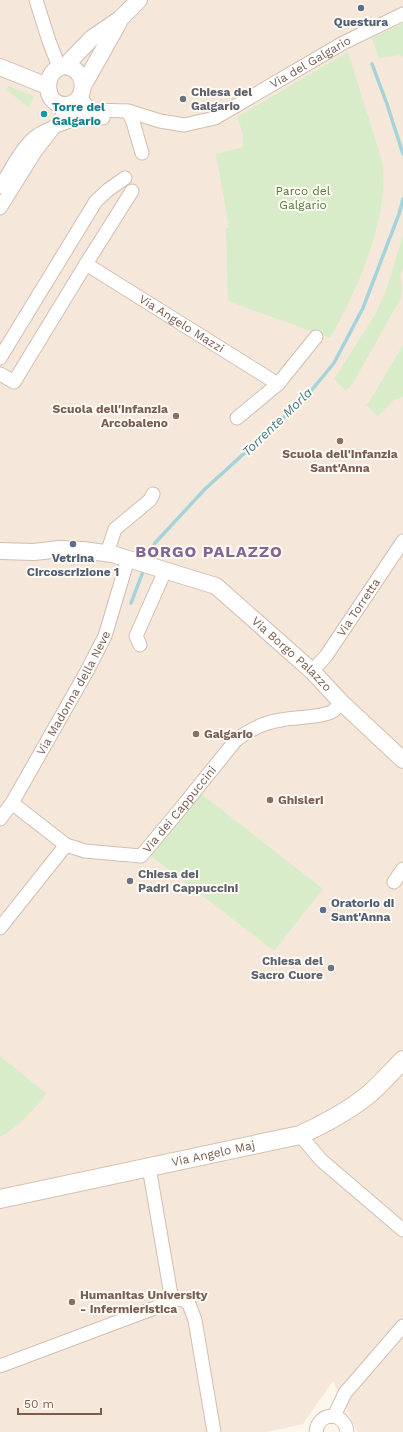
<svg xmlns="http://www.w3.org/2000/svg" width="403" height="1432" viewBox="0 0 403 1432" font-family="'Work Sans',sans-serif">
  <rect width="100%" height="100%" fill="#fdf6ec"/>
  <path fill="#f5e8da" d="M0 0H403V1432H357L333 1381 303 1424 268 1432H0Z"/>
  <path fill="#d8ecc9" d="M403 23V56L401 57V55L379 58 372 38Z
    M348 52 382 161C391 214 357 292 330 338L228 301 226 228H229L216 154 243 147V134L237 117Z
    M8 86 34 96 29 108 7 90Z
    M403 235V267L400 276C403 287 403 293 399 304L397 305 353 383 346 391 334 379 376 313 387 288Z
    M403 345V397L394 400 378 416 366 405 369 402Z
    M199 792 323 889 274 951 150 855Z
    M0 1056 47 1094C33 1110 19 1127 0 1137Z"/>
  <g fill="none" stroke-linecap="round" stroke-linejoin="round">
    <path stroke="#a5d3da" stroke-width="3.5" d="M372 64 387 104 403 154
      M148 560 155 543 205 489 306 397 334 363 363 308 399 214 403 199
      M131 603 144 569"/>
    <g stroke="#d1beb0" stroke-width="15">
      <g id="minor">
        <path d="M36 0 49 41 59 67"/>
        <path id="s1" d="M80 96 88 108 93 110 128 111 160 121 184 125 215 118 343 43 403 14"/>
        <path d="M128 111 133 122 142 153"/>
        <path d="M0 187C10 172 23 144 38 135 52 126 68 122 84 116"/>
        <path d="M0 208 35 152 71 105C83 116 85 118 103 118"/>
        <path d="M86 264 132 191"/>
        <path d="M0 358 96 201 108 190 125 178"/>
        <path id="s2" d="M0 374 14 382 86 264 278 384"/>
        <path d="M237 418 278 384 316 337"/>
        <path d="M107 553 115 529 150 500 153 494"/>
        <path d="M140 645 136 636 165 571"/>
        <path id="s3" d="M312 671 326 656 403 541"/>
        <path id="s4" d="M12 803 66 845 85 851 141 856 177 813 236 740C248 731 265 722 281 720 295 717 321 718 333 711 336 709 339 704 341 702"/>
        <path id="s5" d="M0 819 12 803 87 671 105 636 128 559"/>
        <path d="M394 882 403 869"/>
        <path d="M0 928 66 845"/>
        <path d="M300 1135 321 1160 403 1230"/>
        <path d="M149 1167 171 1295V1302"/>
        <path d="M0 1366 176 1300 182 1299 189 1304 195 1320 214 1432"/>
        <path d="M334 1416 345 1393 403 1326"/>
        <path d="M316 1432C318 1411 345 1411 347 1432"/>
      </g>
    </g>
    <g stroke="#d1beb0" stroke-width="18">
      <g id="tertiary">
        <path d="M65 66C90 69 87 105 65 105 42 105 43 68 65 66Z"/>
        <path d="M65 66 92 38 120 19 139 0"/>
        <path d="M0 67 47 86"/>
        <path d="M83 86 119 22"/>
        <path id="s6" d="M0 551 34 552 60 549 83 550 112 554 216 586 312 671 341 702 403 760"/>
      </g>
    </g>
    <g stroke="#d6c0b0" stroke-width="20">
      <g id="secondary">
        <path id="s7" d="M0 1199 300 1135C324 1124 347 1112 368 1095 380 1085 391 1072 403 1060"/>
      </g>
    </g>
    <use href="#minor" stroke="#fff" stroke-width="13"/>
    <use href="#tertiary" stroke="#fff" stroke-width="16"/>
    <use href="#secondary" stroke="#fff" stroke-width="18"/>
  </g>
  <g fill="#5c6f8a" stroke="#fffaf3" stroke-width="1.5">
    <circle cx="361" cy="8" r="4"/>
    <circle cx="73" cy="544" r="4"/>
    <circle cx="323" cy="910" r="4"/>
  </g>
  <g fill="#6b7280" stroke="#fffaf3" stroke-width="1.5">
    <circle cx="183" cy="99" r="4"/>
    <circle cx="130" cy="881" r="4"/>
    <circle cx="331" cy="968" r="4"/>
  </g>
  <circle fill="#0f9aa8" stroke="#fffaf3" stroke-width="1.5" cx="44" cy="114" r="4"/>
  <g fill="#8d6e63" stroke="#fffaf3" stroke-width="1.5">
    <circle cx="176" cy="416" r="4"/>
    <circle cx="340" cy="441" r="4"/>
    <circle cx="196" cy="734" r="4"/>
    <circle cx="270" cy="800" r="4"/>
    <circle cx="72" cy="1302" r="4"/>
  </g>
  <g text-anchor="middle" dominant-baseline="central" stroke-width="4" stroke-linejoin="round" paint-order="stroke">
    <g font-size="12" font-weight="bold" fill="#4e5e75" stroke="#fffaf3">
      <text x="361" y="22">Questura</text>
      <text x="73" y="558">Vetrina<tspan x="73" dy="14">Circoscrizione 1</tspan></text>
      <text x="331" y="903" text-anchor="start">Oratorio di<tspan x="331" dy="14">Sant'Anna</tspan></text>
    </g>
    <g font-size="12" fill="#7a5c4d" stroke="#fffaf3">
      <text stroke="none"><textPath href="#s1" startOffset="255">Via del Galgario</textPath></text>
      <text stroke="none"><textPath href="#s2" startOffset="267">Via Angelo Mazzi</textPath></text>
      <text stroke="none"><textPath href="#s3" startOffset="79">Via Torretta</textPath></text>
      <text stroke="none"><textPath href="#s6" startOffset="323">Via Borgo Palazzo</textPath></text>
      <text stroke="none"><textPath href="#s5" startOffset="146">Via Madonna della Neve</textPath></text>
      <text stroke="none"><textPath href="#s4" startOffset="205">Via dei Cappuccini</textPath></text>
      <text stroke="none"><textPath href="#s7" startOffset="218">Via Angelo Maj</textPath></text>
    </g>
    <g font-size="12" font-weight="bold" fill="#5b616d" stroke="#fffaf3" text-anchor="start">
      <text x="191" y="92">Chiesa del<tspan x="191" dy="14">Galgario</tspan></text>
      <text x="138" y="874">Chiesa dei<tspan x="138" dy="14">Padri Cappuccini</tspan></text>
      <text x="323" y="961" text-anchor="end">Chiesa del<tspan x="323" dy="14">Sacro Cuore</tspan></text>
    </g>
    <g font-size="12" font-weight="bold" fill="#0d838f" stroke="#fffaf3" text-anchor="start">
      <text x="52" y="107">Torre del<tspan x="52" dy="14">Galgario</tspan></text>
    </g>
    <g font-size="12" fill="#537a41" stroke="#fffaf3">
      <text x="303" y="191">Parco del<tspan x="303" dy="14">Galgario</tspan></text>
    </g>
    <g font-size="12" font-weight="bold" fill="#785e54" stroke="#fffaf3" text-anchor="start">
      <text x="168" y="409" text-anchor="end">Scuola dell'Infanzia<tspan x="168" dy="14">Arcobaleno</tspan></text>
      <text x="340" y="454" text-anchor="middle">Scuola dell'Infanzia<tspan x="340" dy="14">Sant'Anna</tspan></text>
      <text x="204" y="734">Galgario</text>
      <text x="278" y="800">Ghisleri</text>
      <text x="80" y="1295">Humanitas University<tspan x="80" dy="14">- Infermieristica</tspan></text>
    </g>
    <g font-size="13" font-style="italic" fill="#437c86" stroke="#fffaf3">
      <text transform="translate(277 422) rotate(-44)">Torrente Morla</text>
    </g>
    <g font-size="16" font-weight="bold" letter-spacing="1" fill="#846695" stroke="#fffaf3">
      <text x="209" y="551">BORGO PALAZZO</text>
    </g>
  </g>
  <path d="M18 1408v6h83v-6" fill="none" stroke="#7a5c4d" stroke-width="2"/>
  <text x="24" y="1408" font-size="12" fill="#7a5c4d" stroke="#fffaf3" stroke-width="3" paint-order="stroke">50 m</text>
</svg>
